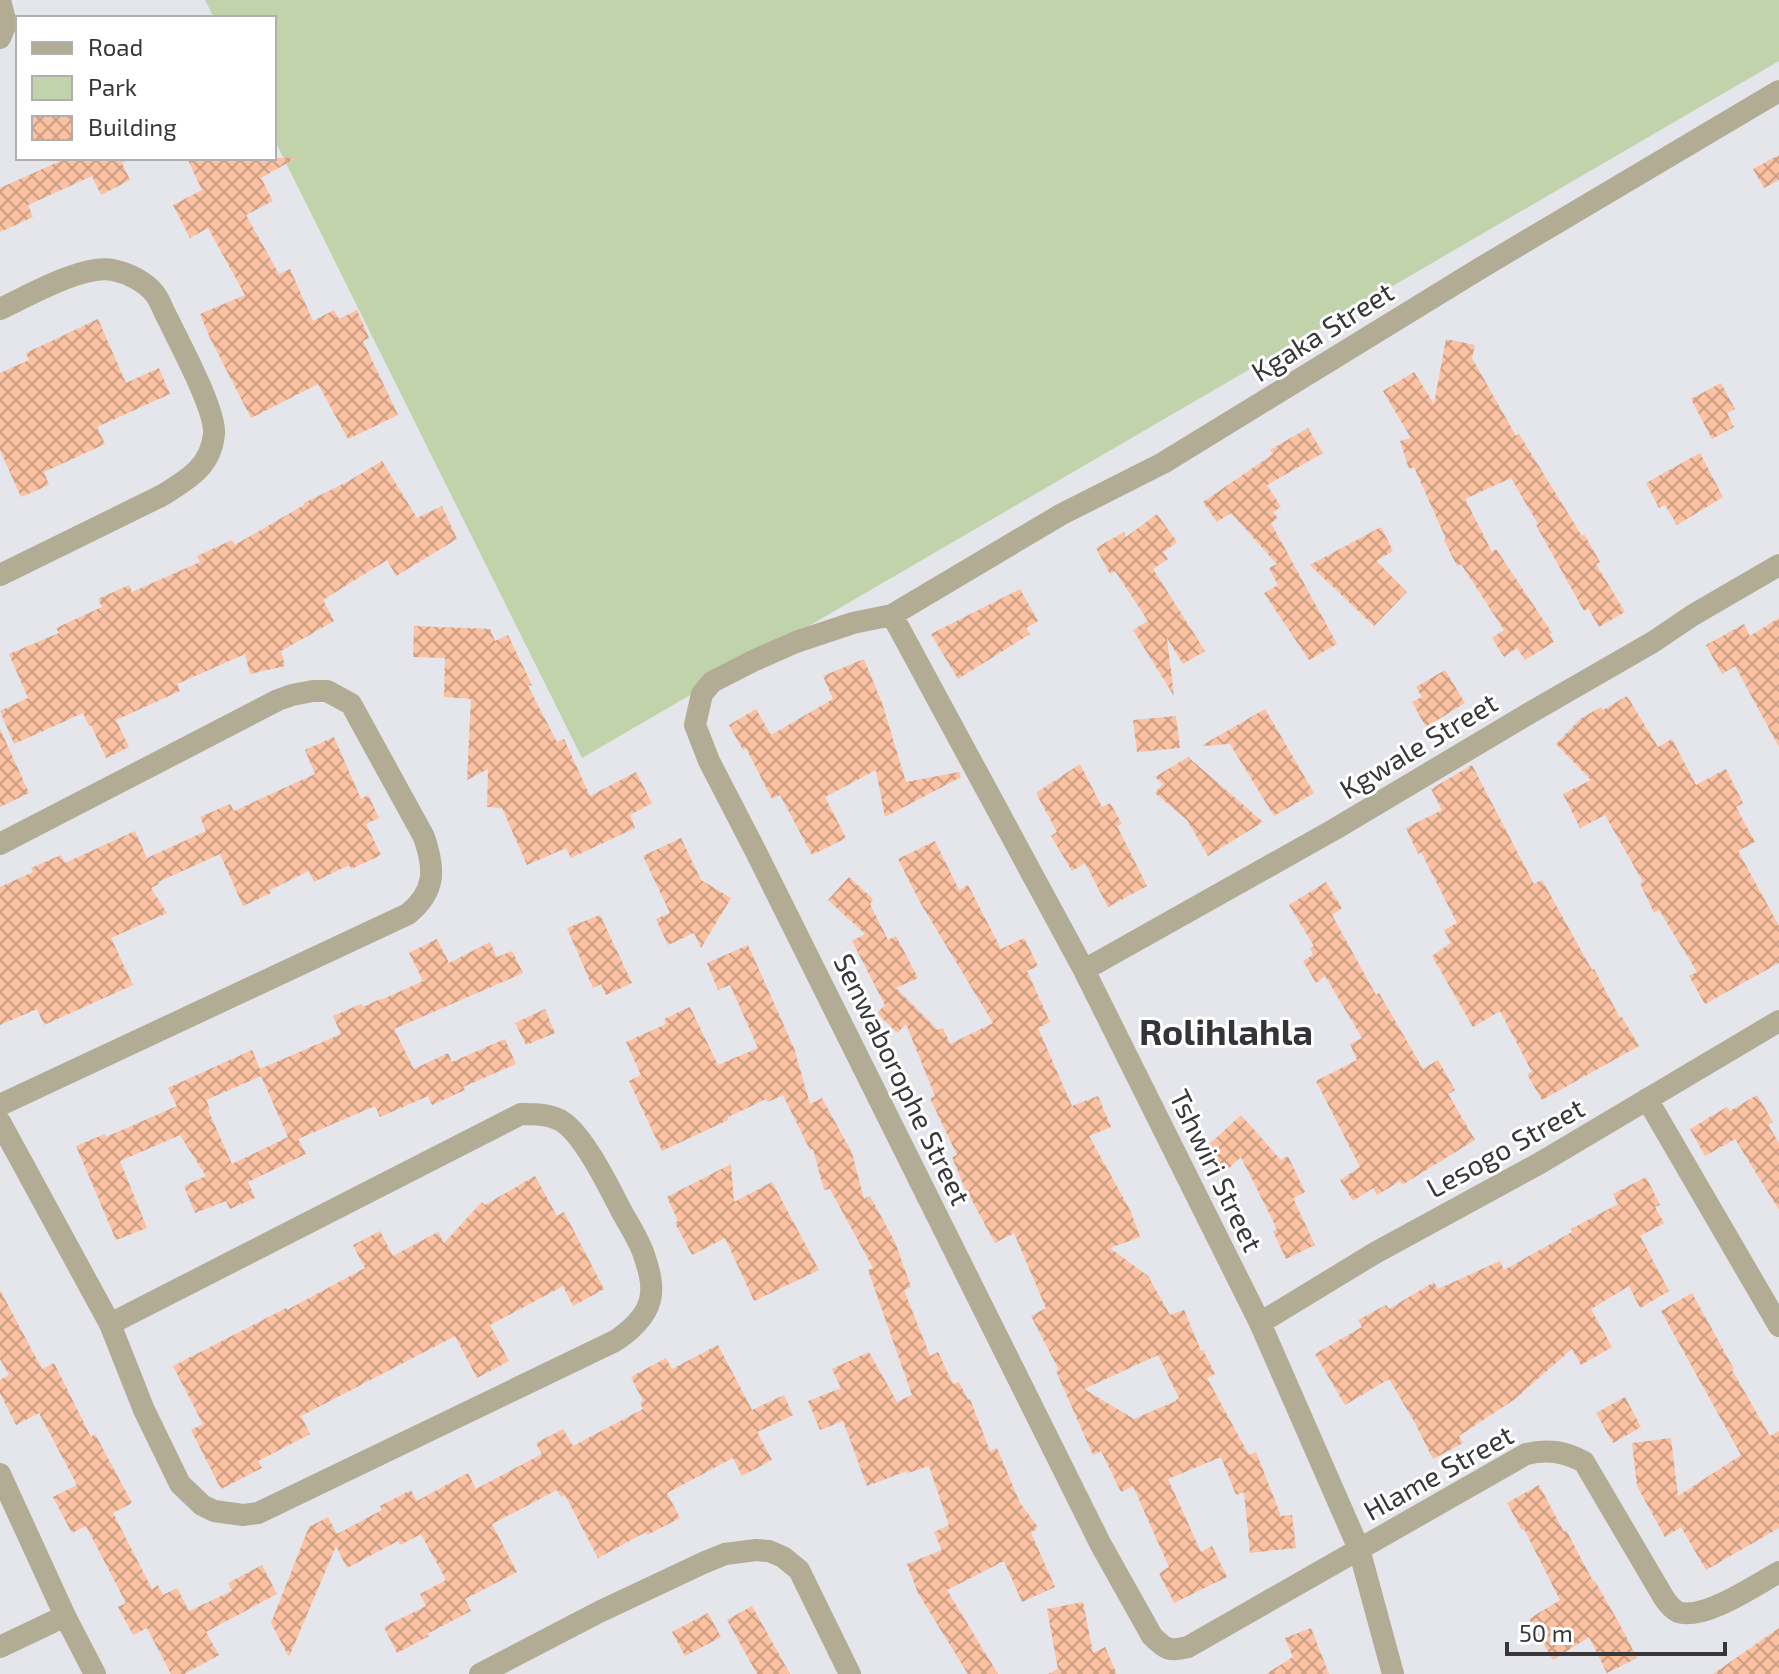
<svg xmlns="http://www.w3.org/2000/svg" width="1779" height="1674" viewBox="0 0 1779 1674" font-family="'Exo 2',sans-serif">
  <defs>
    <pattern id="building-cross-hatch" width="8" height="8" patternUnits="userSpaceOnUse" patternTransform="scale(2)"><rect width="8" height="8" fill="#fbc1a1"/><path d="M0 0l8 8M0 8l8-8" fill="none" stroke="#cc9e84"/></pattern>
  </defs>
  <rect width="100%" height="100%" fill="#e5e6eb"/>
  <path fill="#c0d3aa" d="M205 0H1779V61L582 758 274 139V18H214Z"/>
  <path fill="url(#building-cross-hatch)" fill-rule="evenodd" d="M1779 155V180L1764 188 1753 169Z
    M67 158H133L122 163 130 180 101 195 92 176 28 205 33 217 0 232V188Z
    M187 158H296L261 178 273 201 246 215 279 274 290 269 313 321 334 310 339 319 357 310 369 338 363 341 398 415 348 439 318 384 251 418 210 338 200 314 245 295 208 228 190 238 173 205 202 190Z
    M98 319 126 383 159 368 170 394 97 427 105 444 44 472 49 485 21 497 0 450V373L29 360 26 353Z
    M1446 339 1475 345 1472 358 1516 436 1519 434 1582 536 1584 534 1600 562 1596 564 1625 612 1599 627 1588 608 1584 611 1536 525 1538 524 1511 478 1465 499 1492 552 1496 549 1552 633 1549 634 1554 642 1525 660 1517 648 1504 657 1492 638 1504 630 1461 564 1457 566 1444 540 1446 539 1414 467 1409 469 1400 441 1411 438 1383 391 1414 372 1434 404Z
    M1721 383 1735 409 1727 413 1734 427 1712 439 1691 399Z
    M1308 428 1323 453 1267 485 1281 507 1273 512 1278 518 1271 523 1337 644 1309 660 1264 593 1278 585 1269 568 1277 564 1231 513 1217 522 1203 502 1273 454 1270 450Z
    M1700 453 1723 497 1677 525 1665 505 1659 508 1646 483Z
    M382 461 417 518 442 506 457 539 396 576 387 560 323 600 334 621 281 651 285 666 250 674 245 654 177 684 180 691 116 720 129 747 106 758 91 725 89 726 83 713 14 744 0 711 28 698 9 654 59 633 56 628 102 607 98 599 129 585 132 592 200 562 197 556 232 540 235 545 304 505V503L347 482Z
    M1157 514 1177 542 1163 552 1168 559 1153 569 1205 651 1183 664 1167 638 1174 696 1133 630 1148 621 1115 571 1110 574 1096 548 1124 532 1126 537Z
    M1381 527 1393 551 1376 561 1407 592 1374 626 1310 565Z
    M1020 589 1038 621 1026 628 1030 634 958 679 931 634Z
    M1779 618V747L1735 666 1722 674 1706 645 1744 624 1750 636Z
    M414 626 490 629 495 641 508 635 532 685 528 686 557 742 564 739 590 796 636 772 652 803 630 815 635 828 571 858 566 848 527 865 502 808 487 807 488 769 467 780 471 699 444 697 445 658 413 657Z
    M864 659 882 703 906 782 959 772 961 777 885 817 876 770 825 797 846 838 812 855 780 795 772 799 746 748 743 750 729 725 756 709 771 735 833 699 823 676Z
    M1445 670 1465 703 1426 727 1412 702 1422 697 1416 687Z
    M1627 696 1658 747 1672 739 1696 785 1726 769 1743 803 1736 807 1755 842 1738 851 1779 926V963L1705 1004 1689 976 1697 972 1659 910 1654 913 1640 883 1643 882 1605 815 1580 828 1563 794 1591 780 1556 744 1580 719 1601 707 1603 710Z
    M1265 709 1314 793 1274 816 1230 744 1201 746Z
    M1176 716 1180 748 1137 752 1133 720Z
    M0 729 29 793 0 807Z
    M334 737 361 799 368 795 379 818 366 824 381 855 351 869 349 865 314 882 309 871 270 890 271 893 243 906 220 854 158 882 159 884 151 888 167 913 111 938 133 985 44 1025 37 1009 0 1025V887L33 872 31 868 61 855 65 863 135 831 147 858 206 831 200 817 230 804 234 811 315 774 305 750Z
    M1188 757 1263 822 1208 856 1187 820 1155 793 1163 784 1155 777Z
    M1080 764 1102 807 1110 803 1122 824 1117 826 1147 886 1108 907 1085 863 1072 871 1051 836 1057 832 1036 793Z
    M1472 765 1534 884 1542 880 1592 970 1594 969 1620 1018 1622 1017 1639 1046 1542 1100 1527 1074 1532 1072 1500 1011 1473 1027 1432 956 1451 943 1444 930 1457 923 1421 852 1418 854 1406 828 1442 810 1431 789Z
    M681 838 701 880 731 898 701 948 694 933 668 945 656 919 670 913 643 856Z
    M935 841 959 890 968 885 1001 949 1024 938 1038 966 1027 971 1050 1022 1038 1028 1072 1106 1098 1096 1111 1127 1089 1136 1130 1210 1140 1237 1110 1248 1148 1276 1170 1315 1184 1310 1201 1351 1203 1350 1215 1374 1207 1378 1249 1455 1256 1452 1281 1516 1292 1515 1296 1548 1250 1553 1244 1492 1236 1495 1221 1457 1168 1479 1201 1552 1212 1546 1227 1577 1174 1603 1159 1573 1169 1567 1133 1486 1121 1492 1101 1451 1093 1455 1056 1371 1059 1370 1031 1316 1046 1308 1014 1233 995 1243 963 1184 952 1157 957 1155 930 1098 935 1096 906 1024 897 1033 877 1013 885 1005 852 941 865 934 828 900 849 877 873 899 870 904 888 940 896 936 918 978 896 988 938 1030 943 1028 950 1044 993 1023 921 904 898 859ZM1158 1355 1179 1398 1176 1400V1401L1134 1419 1084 1389Z
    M1326 882 1342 908 1332 915 1376 995 1379 993 1423 1069 1438 1060 1455 1090 1448 1094 1475 1140 1402 1185 1400 1181 1377 1195 1373 1188 1353 1201 1340 1180 1360 1167 1316 1081 1357 1060 1350 1044 1362 1038 1325 976 1316 983 1303 961 1313 955 1310 948 1314 946 1289 905Z
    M600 915 632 983 606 995 601 984 593 988 567 928Z
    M437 939 449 963 490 942 497 957 512 951 523 973 394 1029 414 1069 448 1053 452 1062 505 1039 516 1064 463 1087 465 1090 432 1105 428 1096 380 1117 375 1106 298 1139 306 1154 248 1182 255 1198 230 1209 226 1201 195 1213 184 1186 206 1176 180 1135 120 1161 147 1228 116 1240 76 1146 105 1134 106 1137 177 1106 168 1088 252 1050 260 1069 341 1034 333 1016 361 1004 363 1007 380 999 381 1000 423 981 409 953ZM261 1076 288 1137 232 1164 208 1110 210 1109 206 1100Z
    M748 945 794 1048 810 1104 822 1098 852 1153 864 1199 870 1196 895 1242 911 1287 904 1290 930 1356 938 1352 953 1384 959 1382 968 1400 970 1399 990 1451 997 1448 1020 1503 1038 1527 1031 1533 1055 1587 1022 1602 1004 1561 947 1590 998 1674H968L918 1593 907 1564 942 1550 934 1532 949 1525 929 1466 908 1473 907 1471 867 1486 843 1421 820 1430 808 1401 841 1388 832 1369 869 1352 897 1402 912 1395 868 1270 873 1268 830 1189 824 1190 813 1149 810 1150 783 1095 768 1102 766 1099 728 1117V1120L662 1151 629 1081 641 1075 626 1042 666 1024 664 1019 690 1007 718 1065 758 1048 730 985 718 990 707 963Z
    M545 1009 555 1033 526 1045 515 1023Z
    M1757 1095 1773 1122 1768 1125 1779 1143V1210L1735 1139 1705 1156 1690 1129 1727 1107 1730 1111Z
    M1241 1115 1281 1160 1288 1156 1305 1192 1293 1198 1315 1245 1286 1259 1273 1231 1277 1229 1241 1157 1224 1173 1203 1150Z
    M731 1164 734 1202 772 1182 819 1270 754 1301 725 1238 692 1255 675 1223 678 1221 667 1197Z
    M535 1176 557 1216 564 1212 604 1289 573 1306 563 1286 490 1325 509 1361 477 1378 455 1336 301 1416 310 1434 258 1461 262 1468 221 1489 191 1430 203 1424 173 1366 286 1308 287 1310 365 1268 353 1245 380 1231 393 1256 438 1232 444 1243 482 1202 485 1205Z
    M1646 1177 1660 1205 1655 1207 1664 1223 1640 1236 1669 1291 1640 1308 1629 1286 1591 1309 1612 1347 1581 1365 1572 1349 1515 1399 1459 1436 1463 1443 1433 1459 1415 1423 1389 1379 1345 1405 1315 1354 1362 1327 1358 1320 1386 1305 1389 1309 1434 1282 1438 1289 1500 1261 1504 1270 1572 1232 1571 1229 1618 1204 1613 1194Z
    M0 1290 42 1369 54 1363 91 1437 95 1434 132 1503 113 1513 152 1589 158 1585 163 1595 177 1588 189 1611 232 1591 228 1583 262 1565 277 1594 206 1632 219 1655 184 1674H171L147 1628 133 1635 118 1607 126 1603 86 1526 72 1533 53 1497 77 1485 39 1413 16 1425 0 1393V1380L9 1375 0 1359Z
    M1692 1293 1734 1369 1732 1370 1770 1436 1779 1431V1528L1706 1570 1681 1527 1665 1537 1637 1486 1632 1443 1671 1438 1678 1496 1741 1455 1661 1311Z
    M718 1345 752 1410 784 1395 793 1415 757 1432 772 1460 742 1476 733 1458 667 1493 680 1518 647 1535 646 1532 598 1558 565 1495 561 1497 557 1490 492 1524 517 1572 465 1599 471 1611 427 1634 429 1636 397 1653 384 1627 426 1606 420 1594 446 1580 421 1534 400 1545 398 1541 347 1568 336 1546 289 1657 271 1623 309 1527 328 1517 337 1534 382 1510 380 1506 411 1490 417 1501 468 1473 476 1489 542 1454 536 1443 563 1429 573 1446 643 1409 640 1402 643 1401 631 1377 666 1358 672 1369Z
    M1625 1397 1641 1427 1613 1443 1596 1413Z
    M1539 1485 1564 1532 1566 1530 1593 1581H1595L1620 1625 1637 1658 1607 1673 1589 1637 1553 1660 1529 1619 1560 1600 1524 1529 1522 1530 1507 1503Z
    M1083 1602 1093 1653 1105 1647 1117 1674H1048L1058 1669 1047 1609Z
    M752 1606 790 1674H757L727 1620Z
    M708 1613 721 1637 685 1656 672 1632Z
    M1311 1628 1329 1674H1266L1293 1657 1285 1638Z
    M1779 1628V1674H1713Z"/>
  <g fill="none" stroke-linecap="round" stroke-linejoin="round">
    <path stroke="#b1ac93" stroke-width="22" d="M0 38 6 24 0 0
      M1779 91 1484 266 1163 463 1062 514 892 615 853 623 796 642 753 661 712 682 702 694 695 725 709 761 756 852 1101 1545 1152 1636C1165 1649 1169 1652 1188 1647L1526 1454C1547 1449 1564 1451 1584 1462L1664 1598C1668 1604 1672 1609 1678 1612 1703 1621 1756 1585 1779 1572
      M0 309C28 296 83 264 113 270 128 273 146 282 155 294 161 302 164 313 169 321 180 345 216 410 214 434 211 467 187 480 161 496L0 575
      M892 615 1084 970 1260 1323 1359 1549 1393 1674
      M0 844 278 700 292 695 313 691H327L351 704 424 837C435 869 436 891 408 914L0 1105
      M1084 970 1335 829 1528 714 1653 642 1693 615 1779 565
      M1647 1099 1779 1326
      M0 1122 110 1324 144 1410 180 1484 202 1505 214 1511 243 1515 258 1513 615 1341C629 1332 646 1317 650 1300 654 1284 648 1267 643 1252 638 1239 630 1226 623 1214 610 1189 585 1137 563 1122 551 1114 534 1114 521 1114L110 1324
      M1260 1323 1375 1253 1540 1163 1779 1021
      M0 1474 65 1616 95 1674
      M0 1647 65 1616
      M480 1674 599 1612 703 1563 725 1554 756 1550 769 1551 783 1557 799 1570 850 1674"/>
  </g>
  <g text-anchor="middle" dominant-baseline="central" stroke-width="6" stroke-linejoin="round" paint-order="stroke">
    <g font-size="28" fill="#38383a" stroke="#fff">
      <text transform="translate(1322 331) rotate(-32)">Kgaka Street</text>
      <text transform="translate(1418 745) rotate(-31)">Kgwale Street</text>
      <text transform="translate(903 1079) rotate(64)">Senwaborophe Street</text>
      <text transform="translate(1505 1147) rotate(-29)">Lesogo Street</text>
      <text transform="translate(1217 1170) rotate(64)">Tshwiri Street</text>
      <text transform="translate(1438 1472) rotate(-29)">Hlame Street</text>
    </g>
    <g font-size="36" font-weight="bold" fill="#343539" stroke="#fff">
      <text x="1226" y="1030">Rolihlahla</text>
    </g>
  </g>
  <rect x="16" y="16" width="260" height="144" fill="#ffffff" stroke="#afafb0" stroke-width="2"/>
  <rect x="32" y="42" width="40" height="12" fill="#b1ac93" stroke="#afafb0" stroke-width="2"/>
  <text x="88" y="56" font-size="24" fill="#38383a">Road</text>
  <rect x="32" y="76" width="40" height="24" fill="#c0d3aa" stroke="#afafb0" stroke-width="2"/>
  <text x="88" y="96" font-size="24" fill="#38383a">Park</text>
  <rect x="32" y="116" width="40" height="24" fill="url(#building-cross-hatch)" stroke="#afafb0" stroke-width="2"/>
  <text x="88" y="136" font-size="24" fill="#38383a">Building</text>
  <path d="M1507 1642v12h218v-12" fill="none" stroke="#38383a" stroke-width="4"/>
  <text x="1519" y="1642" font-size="24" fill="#38383a" stroke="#ffffff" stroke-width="6" paint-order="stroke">50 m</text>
</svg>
